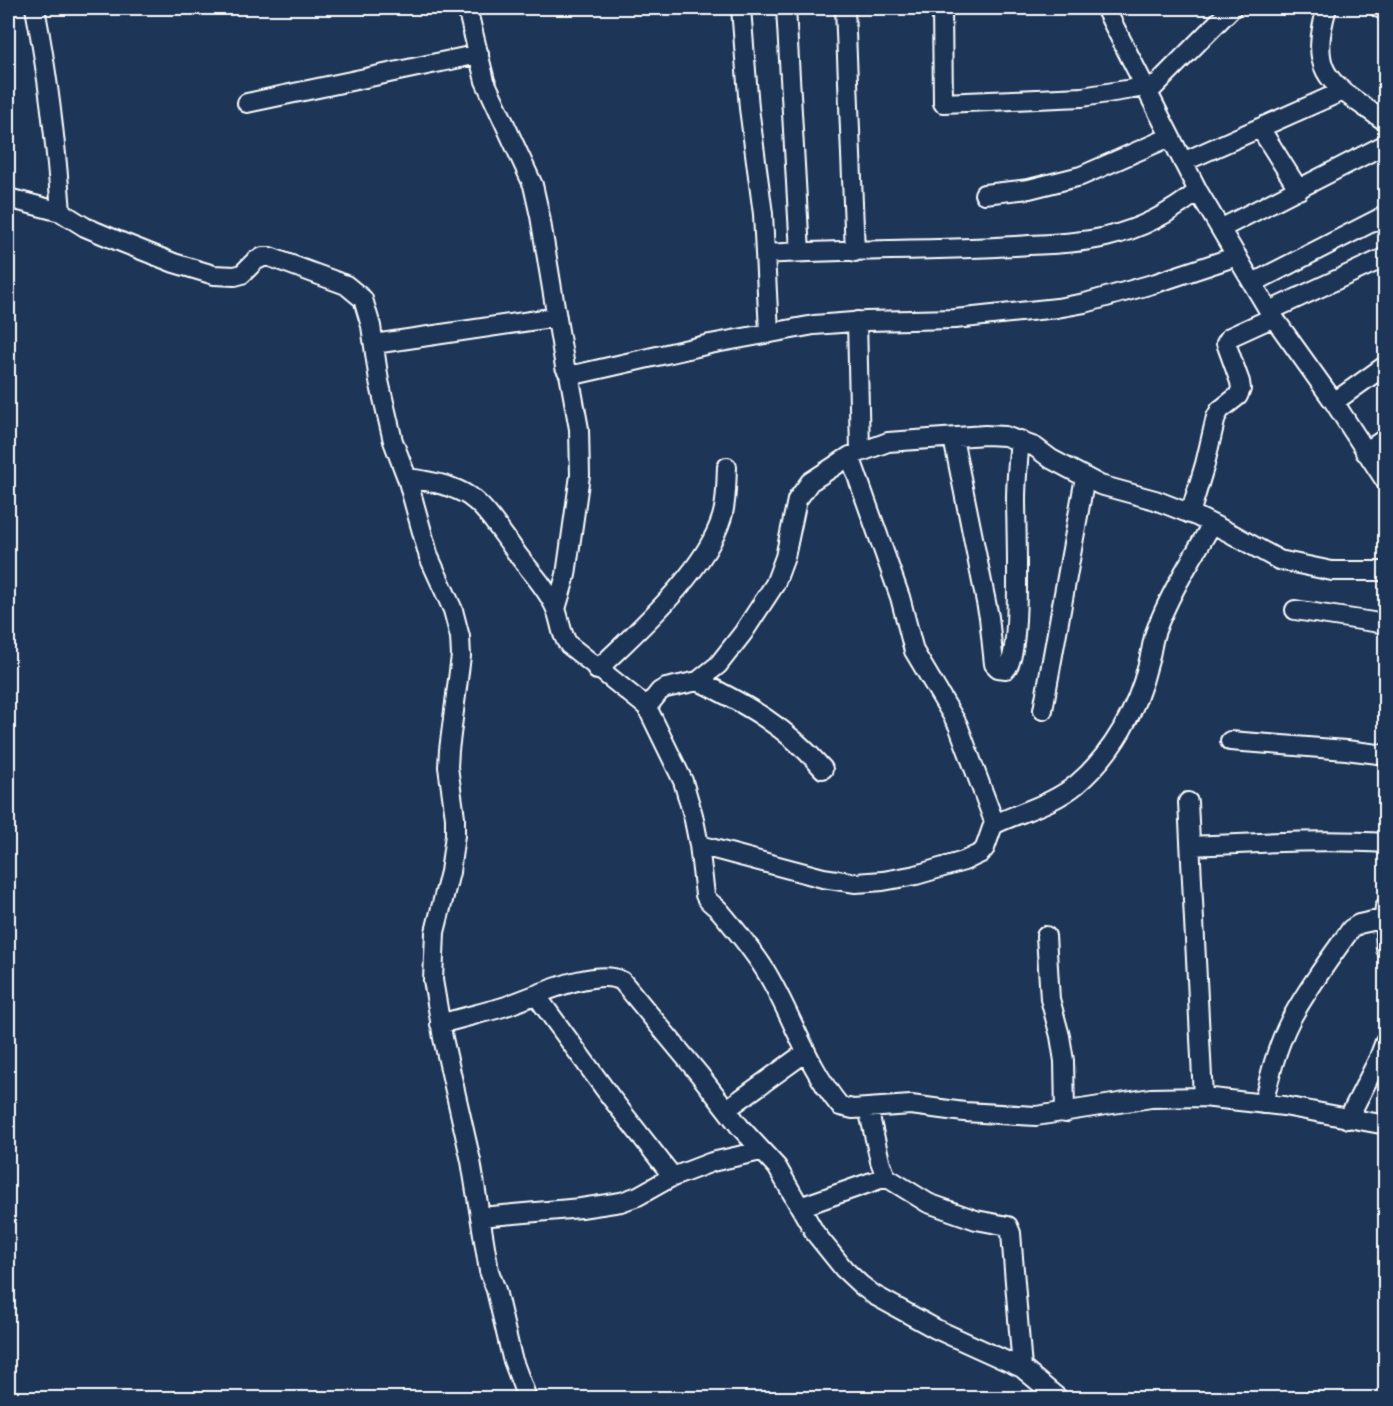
<svg xmlns="http://www.w3.org/2000/svg" width="1393" height="1406" viewBox="0 0 1393 1406" font-family="'Shantell Sans',sans-serif">
  <rect width="100%" height="100%" fill="#1d3557"/>
  <filter id="ink" filterUnits="userSpaceOnUse"><feTurbulence type="fractalNoise" baseFrequency=".0167" numOctaves="2"/><feDisplacementMap in="SourceGraphic" scale="12" xChannelSelector="R" yChannelSelector="G"/><feConvolveMatrix kernelMatrix="1 2 1 2 8 2 1 2 1" color-interpolation-filters="sRGB"/></filter>
  <g filter="url(#ink)">
    <g fill="none" stroke-linecap="round" stroke-linejoin="round">
      <g stroke="#fff" stroke-width="22">
        <path id="minor" d="M35 8C48 75 56 144 61 212
          M467 8 485 81 533 185 540 216 565 367 569 374H578L710 344 814 325 866 321 955 319 1057 308 1085 303 1156 283 1237 256
          M741 8 749 108 763 214 769 332
          M786 8 800 252
          M845 8 855 252
          M942 8 943 103 1082 97 1145 87
          M1105 8 1198 191 1269 311 1334 402 1386 482
          M1327 8C1306 78 1335 85 1386 122
          M1379 8 1386 11
          M1148 93 1232 8
          M247 103 479 54
          M1260 128 1299 190
          M1183 162 1343 91
          M984 194 1029 189 1081 176 1170 137
          M8 198 61 212 85 227 116 240 174 263 214 275 235 276 242 274 255 261 263 257H270L346 285 363 299 371 326 379 381 393 441 407 478 429 557 453 610 460 637 461 656 449 750 448 767 455 817V835L450 872 435 932 433 980 443 1038 471 1161 489 1271 496 1290 512 1358 527 1398
          M1222 228 1386 144
          M765 254C849 249 932 251 1015 246 1045 244 1076 244 1106 237 1140 229 1171 213 1198 191
          M1253 283 1386 215
          M1269 311 1386 257
          M857 321 860 451
          M374 344 557 317
          M1334 402 1386 365
          M953 438 989 617 994 664 998 668 1006 669C1022 655 1016 527 1016 500 1016 480 1018 460 1020 440
          M1365 452 1386 438
          M850 456 900 597 914 651 958 725 995 824
          M407 478C477 487 479 502 518 555 531 572 546 587 555 607 561 620 560 634 569 645L647 707 683 781 693 815 699 845 705 895C708 903 715 905 720 911 736 930 752 949 765 970 792 1014 806 1065 840 1106L853 1109 911 1105 964 1112 1036 1116 1151 1098 1203 1097 1284 1106 1386 1125
          M1190 514 1205 464 1216 417 1220 410 1238 396 1241 389 1240 382 1226 343 1230 337 1274 317
          M556 609 566 575 580 475 579 429 569 374
          M1295 610 1386 624
          M597 670C638 630 705 572 722 517 727 501 726 484 727 467
          M698 681C746 704 788 728 823 769
          M647 707 660 691 666 688 698 681 718 665 743 633 775 584 785 557 797 500 810 482 850 456 888 442 985 435 1005 436 1035 447 1051 459 1100 485 1155 500 1196 516 1232 534 1279 560 1332 571H1386
          M1043 710 1085 477
          M1230 741 1346 750 1386 755
          M1188 802 1203 1097
          M699 845 823 878 856 883 883 881 916 875 964 861 981 853 985 848 992 828 995 824C1023 811 1053 804 1077 784 1113 753 1137 710 1148 664 1151 654 1152 643 1155 633 1169 594 1192 559 1212 524
          M1191 846C1256 843 1321 839 1386 843
          M1385 907 1384 918 1386 949
          M1046 936 1050 999 1060 1036 1064 1061 1065 1113
          M536 995 612 1099 673 1177
          M440 1024C461 1018 482 1013 503 1007 531 998 596 966 622 981L699 1074 740 1127 777 1167 815 1233 844 1269 861 1285 874 1295 936 1329 1022 1368 1058 1398
          M1263 1104C1270 1075 1277 1046 1291 1019 1308 988 1330 958 1351 929L1359 924 1386 918
          M727 1109 806 1052
          M1348 1119 1378 1060 1386 1039
          M886 1177 928 1203 976 1220 1008 1226 1011 1233 1022 1368
          M800 1207 886 1177 880 1161 868 1108
          M480 1217 581 1208 621 1202 638 1196 670 1178 712 1162 761 1151"/>
      </g>
      <use href="#minor" stroke="#1d3557" stroke-width="18"/>
    </g>
  </g>
  <rect width="1393" height="1406" fill="none" stroke="#1d3557" stroke-width="30"/>
  <rect x="15" y="15" width="1363" height="1376" fill="none" stroke="#fff" stroke-width="2" filter="url(#ink)"/>
</svg>
